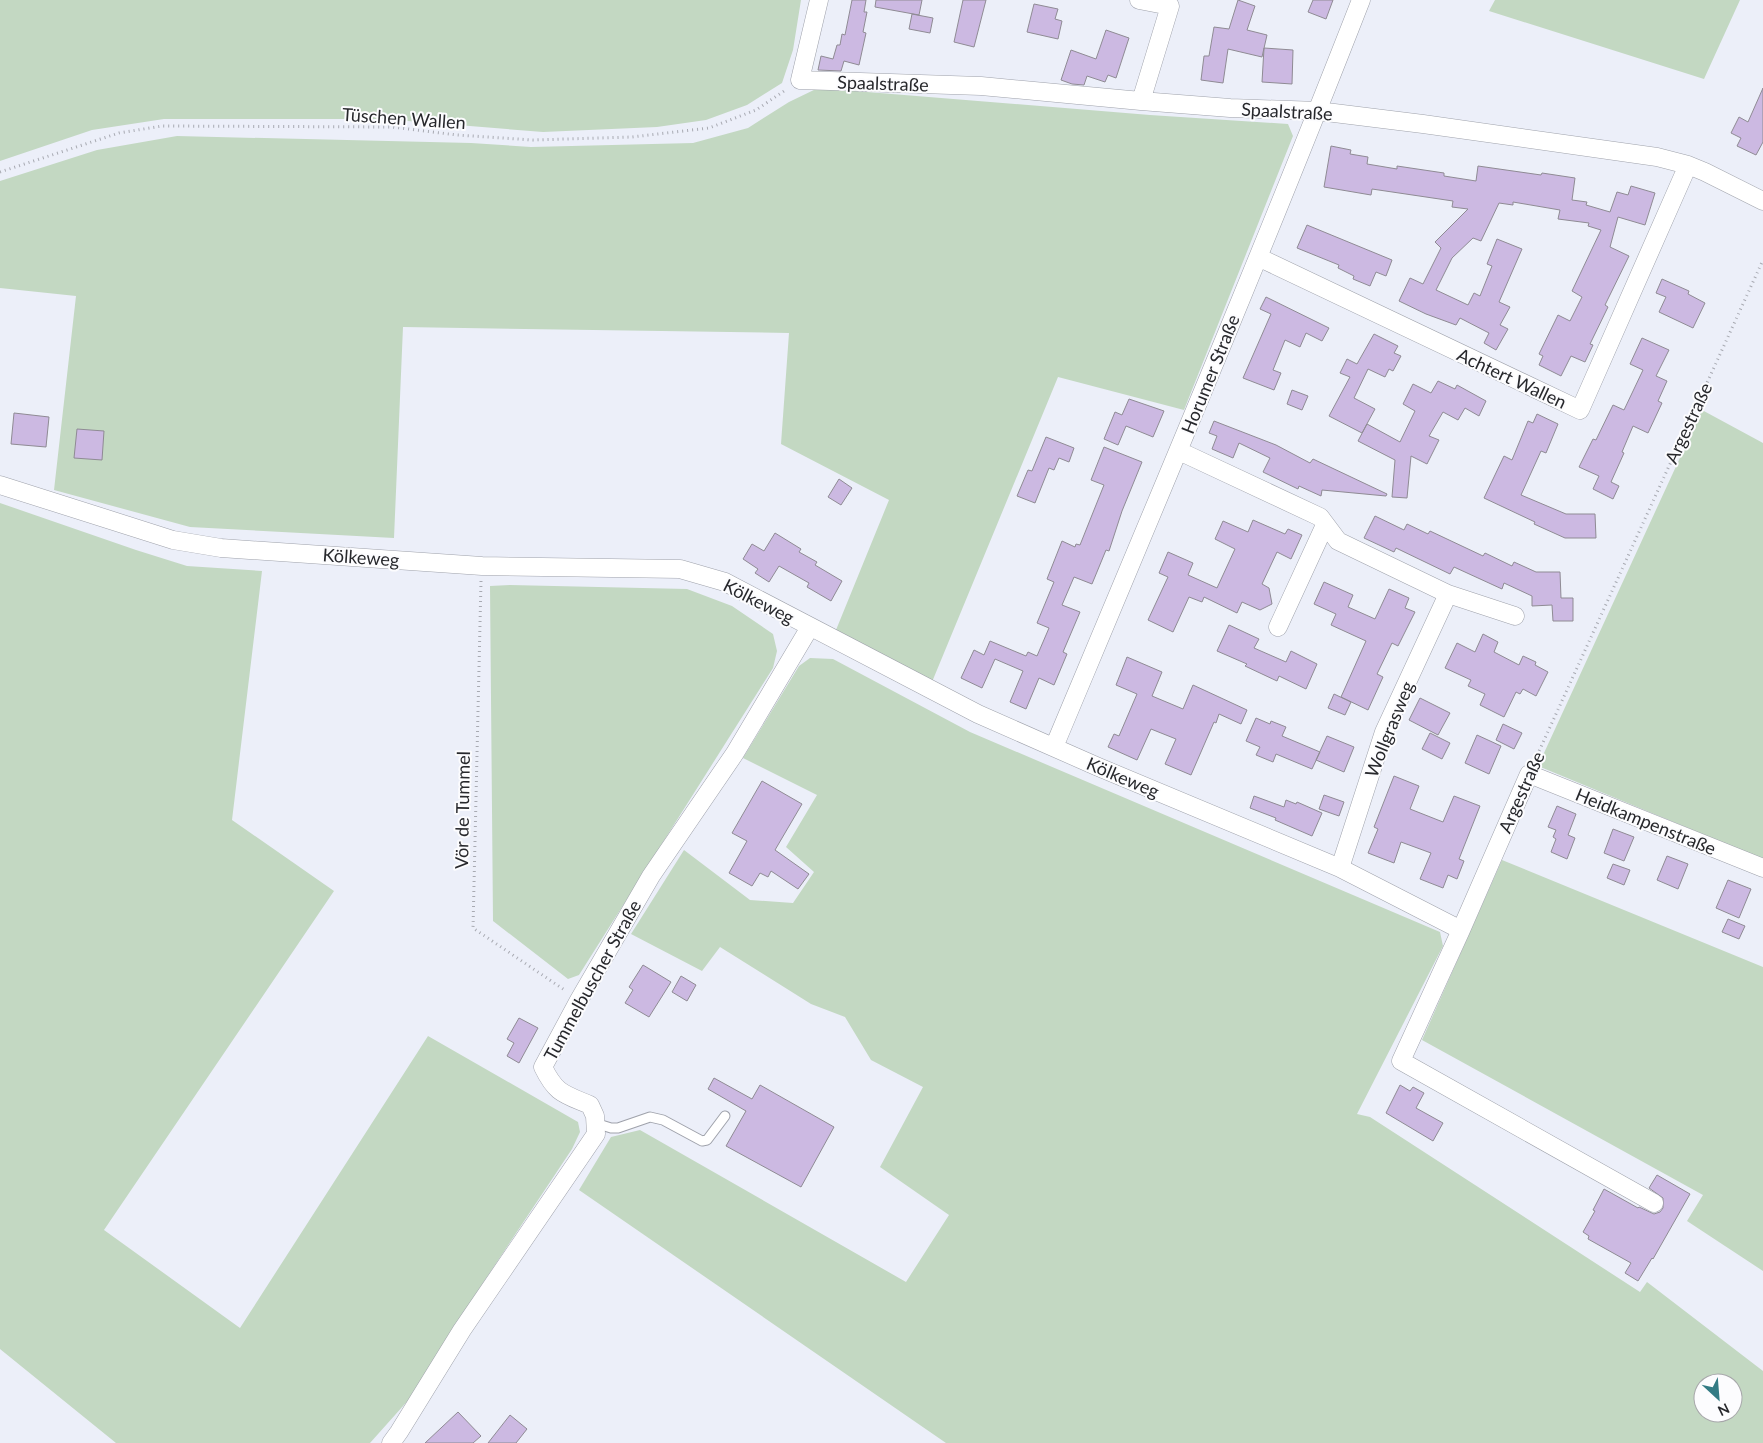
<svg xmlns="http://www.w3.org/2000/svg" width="1763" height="1443" viewBox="0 0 1763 1443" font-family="Lato,sans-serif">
  <rect width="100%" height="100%" fill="#eceff9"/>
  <path fill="#c3d8c2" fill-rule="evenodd" d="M0 0H801L793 50 782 83 747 105 706 120 657 127 543 132 383 119H164L92 130 0 161Z
    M1495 0H1740L1704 79 1489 11Z
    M818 88 1150 115 1288 124 1293 136 1184 410 1058 377 932 682 836 630 889 500 781 444 789 333 403 327 394 538 190 527 54 490 76 296 0 288V181L97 150 177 136 471 143 531 147 693 143 748 128 789 102Z
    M1702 410 1763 443V859L1538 766Z
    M0 503 136 550 187 566 262 571 232 820 334 891 104 1230 240 1328 428 1036 578 1122 580 1132 572 1149 475 1295 412 1396 370 1443H116L0 1349Z
    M510 585 687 589 732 606 773 634 777 651 773 668 579 975 568 979 493 921 490 586Z
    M810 658 833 659 970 732 1440 932 1443 946 1357 1114 1370 1117 1640 1292 1647 1282 1763 1371V1443H946L579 1190 611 1137 640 1130 906 1282 949 1215 880 1167 923 1087 871 1060 845 1017 811 1004 720 947 702 971 631 934 684 850 750 900 793 903 814 872 786 847 817 795 743 758 799 666ZM1703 1383H1733V1413H1703Z
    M1502 860 1763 967V1271L1687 1221 1703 1195 1422 1040Z"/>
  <path fill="#ccb9e2" stroke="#8f8b94" d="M852 0H866L864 12H867L863 32 866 33 859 65 844 61 841 71 818 70 821 56 833 59 837 45H840L842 34 845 35Z
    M876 0H922L919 15 875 7Z
    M963 0H986L974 47 954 42Z
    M1238 0 1255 6 1247 30 1267 35 1262 57 1228 49 1223 83 1201 80 1204 56H1209L1214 27 1229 29Z
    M1313 0H1333L1326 19 1308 12Z
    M1034 4 1058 9 1055 19 1062 21 1058 39 1027 32Z
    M912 14 933 18 930 33 909 29Z
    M1106 30 1129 38 1116 78 1108 75 1105 82 1087 76 1084 85 1072 84 1061 80 1071 50 1096 59Z
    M1264 48 1293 50 1292 84 1262 82Z
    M1763 88V142L1756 155 1737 146 1741 138 1731 133 1739 117 1748 122Z
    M1331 146 1351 150 1350 154 1368 157 1367 164 1397 169V166L1444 173V176L1476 181 1478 166 1541 175 1542 173 1575 178 1572 200 1587 202 1586 205 1610 212 1617 192 1628 195 1631 186 1655 193 1645 225 1618 217 1610 247 1629 256 1605 305 1608 307 1590 344 1593 345 1585 362 1571 356 1561 376 1539 365 1543 356 1539 354 1558 315 1570 321 1582 297 1572 291 1601 230 1588 226 1589 223 1558 219 1560 210 1513 202V205L1499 203 1481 241 1473 238 1452 258 1436 290 1468 305 1474 293 1480 296 1492 266 1487 264 1497 239 1522 249 1499 302 1510 307 1500 325 1508 329 1496 350 1484 343 1489 333 1460 318 1456 325 1426 314 1399 301 1410 278 1423 284 1441 248 1435 242 1468 209 1452 207 1453 201 1372 189 1371 195 1324 187Z
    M1307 225 1392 260 1386 276 1376 272 1370 286 1353 279 1354 276 1338 268 1339 265 1297 248Z
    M1662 279 1689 291 1688 294 1705 303 1693 328 1659 312 1666 297 1656 293Z
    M1266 297 1329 328 1322 341 1306 333 1300 347 1285 340 1273 370 1281 373 1274 390 1243 378 1271 314 1260 309Z
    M1374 334 1398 346 1394 353 1401 356 1393 371 1389 369 1385 377 1368 369 1354 398 1375 409 1362 433 1329 416 1350 377 1340 373 1347 359 1357 364Z
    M1642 338 1669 350 1656 376 1667 381 1658 401 1662 403 1648 433 1633 426 1622 452 1624 453 1611 482 1619 486 1613 499 1593 489 1599 476 1579 467 1593 439 1596 440 1613 405 1624 410 1643 370 1630 364Z
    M1438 381 1455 389 1457 385 1486 401 1479 416 1465 408 1458 420 1443 412 1429 436 1439 440 1427 464 1411 456 1407 498 1392 497 1395 460 1358 441 1367 424 1400 442 1415 411 1403 404 1413 384 1431 393Z
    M1292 390 1308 396 1302 410 1287 404Z
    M1129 399 1164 411 1153 437 1126 426 1118 445 1104 439 1115 412 1122 415Z
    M14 413 49 417 46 447 11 444Z
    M1537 414 1558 424 1546 453 1541 451 1521 495 1566 514H1595L1596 538H1565L1534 524 1535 522 1484 498 1504 456 1512 460 1528 421 1533 423Z
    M1214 421 1276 445 1310 463 1313 459 1387 494 1386 496 1322 490 1321 496 1299 486 1298 489 1263 472 1270 458 1239 443 1233 458 1212 449 1217 436 1209 433Z
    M77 429 104 431 102 460 74 458Z
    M1046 437 1074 448 1069 462 1059 458 1054 470 1049 468 1035 503 1017 496 1028 470 1032 471Z
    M1104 447 1142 462 1122 511 1109 551 1106 550 1092 584 1074 577 1062 605 1080 612 1063 652 1067 654 1054 685 1039 678 1026 709 1010 702 1023 671 995 659 982 688 961 678 974 650 984 655 990 641 1026 656 1028 652 1037 656 1049 628 1037 623 1054 582 1047 579 1062 541 1075 547 1076 544 1080 545 1104 485 1091 480Z
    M839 479 852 488 841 505 828 497Z
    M1375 516 1404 530 1407 524 1428 534 1430 531 1483 556 1485 553 1512 566 1514 562 1536 572H1560L1561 598H1573V621H1553L1552 605 1532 606V596L1504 583 1502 589 1454 567 1450 574 1396 548 1394 552 1364 538Z
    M1253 520 1285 534 1288 529 1302 535 1291 559 1277 552 1262 584 1269 588 1272 604 1260 610 1242 602 1237 613 1204 597 1202 602 1189 597 1173 632 1148 620 1168 577 1159 573 1168 552 1193 563 1188 575 1217 588 1235 549 1215 539 1223 521 1248 532Z
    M775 533 801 549 799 552 817 562 815 565 842 581 831 601 807 587 809 583 779 566 769 582 755 573 758 569 743 559 752 544 764 551Z
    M1324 582 1353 595 1348 607 1375 619 1389 589 1409 598 1405 608 1415 612 1398 646 1392 643 1377 674 1383 677 1368 710 1341 697 1366 641 1331 625 1336 614 1314 604Z
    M1229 625 1259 639 1254 648 1286 662 1291 651 1317 664 1306 689 1279 676 1277 681 1245 666 1247 664 1217 651Z
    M1483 634 1498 642 1494 652 1519 665 1523 656 1536 662 1535 665 1548 672 1536 696 1523 689 1520 694 1516 692 1504 717 1480 705 1485 694 1468 686 1471 680 1445 668 1457 643 1475 652Z
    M1127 657 1162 672 1152 696 1183 709 1193 685 1247 710 1241 724 1219 714 1216 723 1214 722 1191 775 1165 764 1176 739 1151 729 1137 760 1108 747 1114 734 1119 736 1137 694 1116 685Z
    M1334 694 1351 702 1345 715 1328 708Z
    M1420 698 1450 713 1438 735 1409 720Z
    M1256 718 1270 724 1271 721 1286 727 1282 736 1320 752 1312 769 1276 754 1273 762 1256 755 1260 747 1246 741Z
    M1503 724 1522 733 1514 749 1496 740Z
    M1430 733 1450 743 1442 759 1422 749Z
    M1477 735 1501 746 1489 774 1465 763Z
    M1327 736 1354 747 1344 772 1316 760Z
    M1394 776 1419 786 1410 809 1443 822 1454 796 1480 806 1459 859 1464 861 1457 879 1448 875 1443 888 1420 879 1431 853 1401 842 1394 863 1368 853 1378 829 1374 827Z
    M762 781 802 804 775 850 809 874 798 889 771 871 768 877 760 873 752 886 729 873 747 841 732 833Z
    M1324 795 1344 802 1339 816 1319 809Z
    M1254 796 1284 807 1286 800 1296 804 1297 802 1322 813 1312 836 1275 820 1276 818 1250 808Z
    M1557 806 1576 814 1568 835 1575 838 1567 859 1551 852 1556 839 1553 837 1556 830 1548 827Z
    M1613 829 1634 837 1624 861 1604 853Z
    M1667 856 1688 864 1678 889 1657 880Z
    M1613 864 1630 870 1624 885 1607 878Z
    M1728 880 1751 889 1739 918 1716 908Z
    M1728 919 1745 926 1739 939 1722 932Z
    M643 965 671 982 649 1017 625 1003 633 990 629 987Z
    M681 976 696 985 687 1001 672 992Z
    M519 1018 538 1028 519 1063 507 1056 514 1043 507 1039Z
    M714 1078 752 1099 760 1085 834 1127 801 1187 726 1146 746 1111 708 1089Z
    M1400 1085 1410 1091 1413 1087 1424 1093 1416 1108 1443 1123 1433 1141 1386 1113Z
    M1657 1175 1690 1194 1653 1259 1652 1258 1638 1281 1625 1273 1631 1263 1588 1239 1589 1236 1583 1232 1595 1211 1593 1210 1604 1189 1638 1208 1639 1207 1654 1214 1660 1212 1663 1208V1198L1649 1188Z
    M458 1412 481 1436 473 1443H425Z
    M510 1415 527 1429 516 1443H488Z"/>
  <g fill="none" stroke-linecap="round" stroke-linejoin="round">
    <g stroke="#9fa2ab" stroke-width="11">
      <path id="lane" d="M595 1123 611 1128H618L650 1117 663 1120 702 1141 707 1140 725 1116"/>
    </g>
    <g stroke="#9fa2ab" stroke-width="19">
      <path id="street" d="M819 0 800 80 981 86 1141 101 1230 108 1318 111 1423 124 1657 157 1688 165 1705 172 1763 201
        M1139 0 1170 6 1141 101
        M1258 257 1580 410 1688 165
        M1179 451 1320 517 1338 541 1448 594 1384 732 1340 868
        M0 485 173 540 221 548 482 566 680 569 725 582 978 714 1096 766 1340 868 1461 930
        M1448 594 1515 616
        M1278 627 1325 525
        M1054 747C1158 499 1263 251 1361 0
        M1654 1203 1401 1061 1461 930 1529 774 1763 868
        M391 1443 399 1432 462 1330 596 1134 595 1116 590 1105C564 1094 556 1094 543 1067L579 1000 651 876 735 753 810 627"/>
    </g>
    <path stroke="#a8aab2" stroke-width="3" stroke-dasharray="1 4" stroke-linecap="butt" d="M0 172 119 133 162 126 392 127 457 135 533 140 632 137 709 128 756 110 787 89
      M481 581 473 928 566 991
      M1535 760 1763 260"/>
    <use href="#lane" stroke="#fff" stroke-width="9"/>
    <use href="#street" stroke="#fff" stroke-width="18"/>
  </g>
  <g text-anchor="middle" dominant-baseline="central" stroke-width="4" stroke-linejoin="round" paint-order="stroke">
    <g font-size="18" fill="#27282c" stroke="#fcfcfe">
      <text transform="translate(883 83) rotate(2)">Spaalstraße</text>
      <text transform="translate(1287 111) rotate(3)">Spaalstraße</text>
      <text transform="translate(404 118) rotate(4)">Tüschen Wallen</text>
      <text transform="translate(1210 374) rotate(-68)">Horumer Straße</text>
      <text transform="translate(1512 378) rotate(25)">Achtert Wallen</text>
      <text transform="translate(1688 423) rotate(-65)">Argestraße</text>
      <text transform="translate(361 557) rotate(4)">Kölkeweg</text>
      <text transform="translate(759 601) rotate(27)">Kölkeweg</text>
      <text transform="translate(1389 729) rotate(-68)">Wollgrasweg</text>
      <text transform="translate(1123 777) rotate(23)">Kölkeweg</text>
      <text transform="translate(1521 792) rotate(-66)">Argestraße</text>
      <text transform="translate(462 810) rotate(-89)">Vör de Tummel</text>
      <text transform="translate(1646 821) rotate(22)">Heidkampenstraße</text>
      <text transform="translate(592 980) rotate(-61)">Tummelbuscher Straße</text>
    </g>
  </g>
  <g transform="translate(1718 1398) rotate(154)"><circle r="24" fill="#fcfcfe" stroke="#a7a7aa"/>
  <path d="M0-4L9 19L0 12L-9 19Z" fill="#337b84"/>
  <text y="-8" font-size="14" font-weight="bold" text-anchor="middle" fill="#27282c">N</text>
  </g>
</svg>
